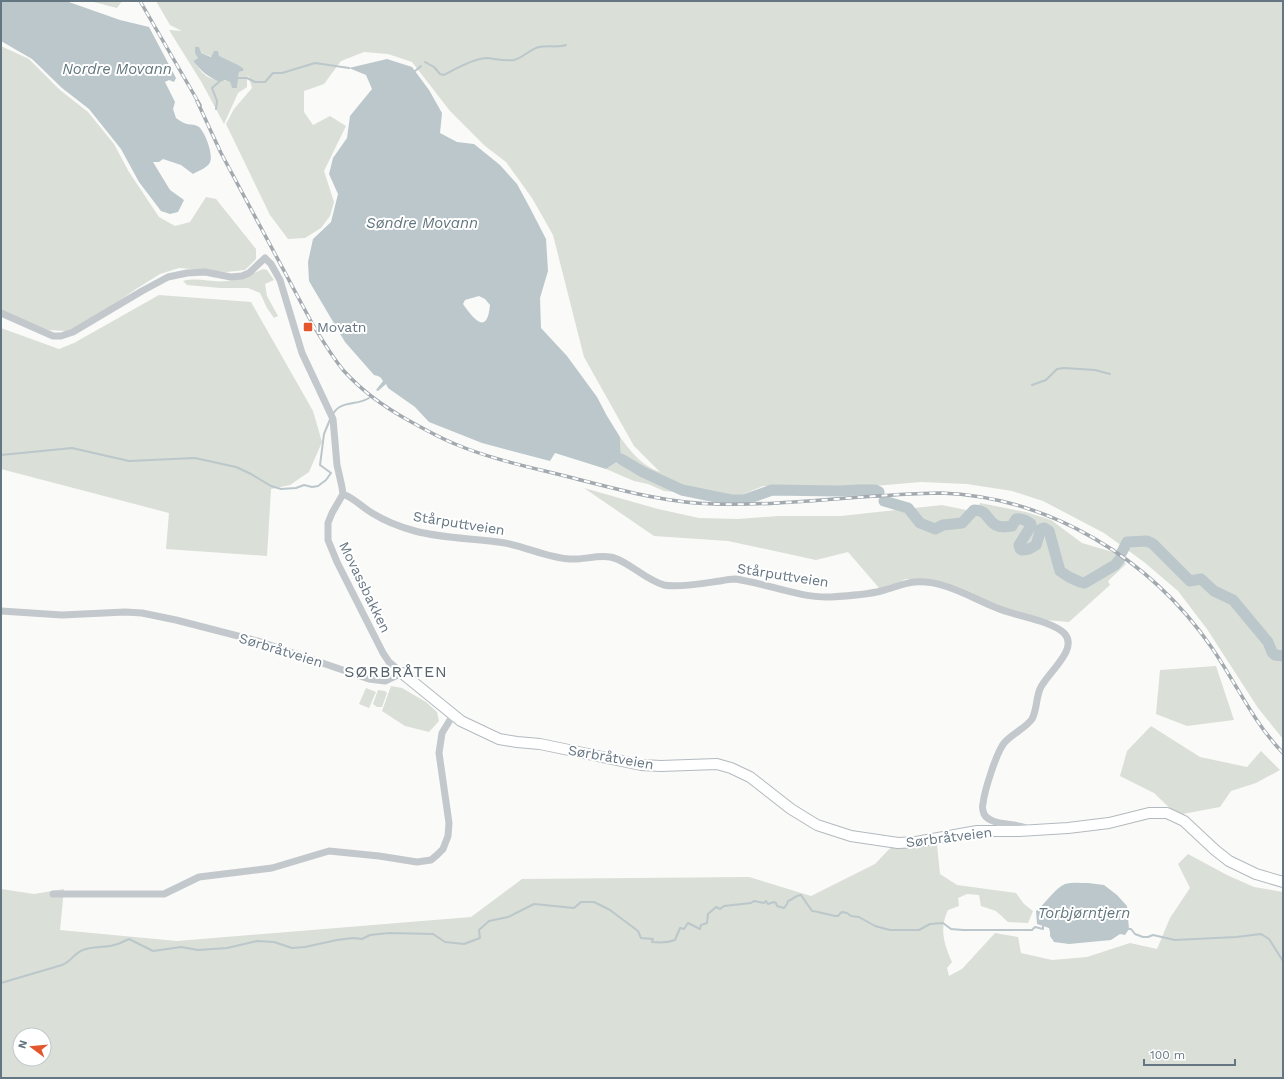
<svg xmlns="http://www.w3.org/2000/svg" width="1284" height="1079" viewBox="0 0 1284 1079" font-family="'Work Sans',sans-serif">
  <rect width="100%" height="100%" fill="#fafaf8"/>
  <path fill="#dadfd7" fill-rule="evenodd" d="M90 1H122L117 8Z
    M156 1H1283V739L1258 708 1207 629 1178 591 1144 562 1104 533 1043 501 1012 491 967 484 921 482 851 488 763 486 739 496 706 495 697 491 704 495 664 491 648 484 634 481 606 469 621 459 620 437C631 452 642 466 660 472L634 446 584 357 553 235 532 198 506 162 485 146 450 111 412 62 388 54 364 52 341 61 324 84 304 91V112L313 125 330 116 346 126 324 171 334 202 330 216 321 228 305 238 288 239 270 215 226 124 234 109 252 88 248 75 247 78V87L238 93 224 124 202 83 169 30 182 31 170 25ZM201 53 240 66 244 69 243 71 239 72 237 88H232L230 82C224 79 217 81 210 78 203 75 198 67 193 61L198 58Z
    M1 46 29 59 60 90 88 112 114 144 129 172 159 217 175 226 190 222 206 197 216 199 256 249V259L245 270 226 272 179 268 160 274 136 289 99 315 82 325 66 331 48 330 1 310Z
    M263 269 267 270 274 280 265 284 267 296 278 316 274 318 267 308 260 293 248 288H220L187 285 183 281C199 277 212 283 227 281 240 280 251 274 263 269Z
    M159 295 251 302 313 411 322 442 309 472 290 485 271 489 267 556 166 549 169 513 1 469V328L59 349 74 343Z
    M584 488 658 509 699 518 738 519 779 516H841L942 505 976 512 980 503 1026 512 1051 520 1082 543 1116 553 1126 564 1108 581 1110 585 1069 622 1046 620 1001 608 921 579H906L880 589 848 552 816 560 728 541 654 536Z
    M1216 666 1234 720 1187 726 1156 714 1160 670Z
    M391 686 402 688 426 702 437 712 439 721 429 732 405 726 382 711Z
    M366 688 376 692 369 708 359 704Z
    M378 690 385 691 387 693 382 707H377L373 704Z
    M1151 726 1200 757 1247 767 1261 751 1280 770 1256 783 1231 791 1220 807 1177 815 1154 793 1120 776 1127 751Z
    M936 835 940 874 957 885 1016 893 1024 904 1033 911 1028 923 1008 922 996 911 981 906 979 895 967 894 958 898 959 906 948 910C939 929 944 944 952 962L947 968 949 976 962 969 995 933 1018 937 1021 953 1052 960 1087 957 1130 943 1157 949 1170 918 1190 888 1178 864 1188 854 1227 875 1254 887 1283 892V1078H1V889L34 894 64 889 60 930 177 941 471 917 522 879 749 877 811 896 875 864 897 841ZM20 1035H44V1059H20Z"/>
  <path fill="#bbc7cb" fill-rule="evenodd" d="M1 1H66L120 20 149 27 176 78 174 82 169 80 165 82 175 102 173 109 176 118C179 120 183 123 187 124 191 125 195 124 199 127 205 132 215 157 209 164 206 168 198 171 193 174L181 165 163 159 159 162H153L170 190 184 200 178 212 170 214 161 211 139 182 121 149 89 109 62 88 32 59 1 41Z
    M195 47H199L201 53 211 57 214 51H218L219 56 240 66 244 69 243 71 239 72 237 88H232L230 82 225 80 220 82C208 77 201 71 193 61L198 58 195 53Z
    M387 59 412 67 429 90 442 113 440 133 457 142 474 144 500 165 517 184 530 208 546 239 548 271 540 298 541 328 567 356 597 397 607 416 620 437 621 459 606 469 555 453 550 461 482 443 429 422 415 407 388 388 386 384 378 391 376 390 383 381C381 377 379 376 374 375L345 342 309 281 308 262 313 239 331 222 338 194 329 174 333 158 347 138 350 116 372 89 366 75 349 68ZM479 296 485 299 490 305C487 337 473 318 463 304L465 300Z
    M1088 883 1104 885 1117 895 1127 906 1129 929 1125 935 1120 934 1111 940 1069 944 1054 942 1050 936V932L1049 928 1037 924 1036 911C1045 904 1055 888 1065 884 1072 882 1081 883 1088 883Z"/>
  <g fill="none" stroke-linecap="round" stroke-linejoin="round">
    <path stroke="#bbc7cb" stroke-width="2" d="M425 62 434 67 440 74 444 75C455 69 474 58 487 58 496 59 504 61 514 60 523 58 530 49 539 47 548 45 557 48 566 45
      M415 71 421 66
      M236 78H247L255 82H265L273 73H282L315 63 349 68
      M216 109 217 101 212 88 220 81
      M1032 385 1046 380 1057 369 1064 368 1095 370 1110 374
      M333 414C341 400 357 406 369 398
      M1 455 72 448 129 461 195 458 236 467 251 474 271 486 281 489 296 488 304 485 312 487 318 486 326 480 331 473 320 465 324 434 331 417
      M1129 929H1131L1135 934 1143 937H1148L1153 935 1175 940 1236 937 1261 934 1269 939 1283 961
      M1 983 62 965C72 961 74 953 83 950 93 946 104 948 114 945 119 944 124 941 129 939L153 951 181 947 198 950 227 948 257 941 274 942 292 948 305 947 337 940 353 938 362 939 370 935 389 933 433 934 445 942 464 944 480 938 479 930 489 921 508 917 534 904 574 908 581 902H594L610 910 638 931 641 938 653 939 652 942C661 943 667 943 675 940L680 928 684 929 688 923 700 929 701 925 707 923 708 914 716 907 720 909 724 906 751 903 754 901 764 903 766 901 768 904 774 902 776 903 777 906 784 908 787 904 788 901C793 900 795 895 801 895L812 911C817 911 835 917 838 916 839 915 840 913 842 912L847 913 851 916 859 917 875 926 890 930H919L930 924 943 923 951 929 963 930H1032L1035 927 1043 929V926"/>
    <path stroke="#bbc7cb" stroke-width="11" d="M621 459 643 472 682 490 731 500H744L772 490 839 491 859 490H875L879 492
      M884 501 908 508 920 523 935 529 943 525 962 523 974 510C989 510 987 523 998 526 1003 528 1007 526 1012 526
      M1012 526 1016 519C1022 518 1027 521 1031 524V526L1019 545 1020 549 1022 550 1029 549 1036 545 1041 529 1044 528 1049 531 1060 571 1069 577 1080 582 1084 583 1088 581 1115 565 1120 559
      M1122 552 1127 542 1147 541 1153 544 1190 581 1201 579 1214 591 1233 600 1268 642 1272 652 1275 655 1283 656"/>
    <g stroke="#b3babf" stroke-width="12">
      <path id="secondary" d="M402 673 461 721 499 739 517 742 540 744 641 765 661 766 717 764 731 768 750 777 791 809 817 825 851 836 898 843 916 842 977 831H1019L1068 828 1109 823 1149 813H1167L1184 821 1215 850 1229 861 1256 874 1283 882"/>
    </g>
    <path stroke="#c3c8cc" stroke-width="7" d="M1 313 53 336H61L73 332 142 291 168 277 187 273 205 272 231 277 242 276 249 273 265 258 271 264 280 280 302 353 333 419 337 465 342 487 343 494 332 513 328 523V540L337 562 383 653 389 662 402 673 385 681 369 679 261 642 176 620 142 613 125 612 62 615 1 611
      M343 494C354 498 362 507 372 513 385 521 400 527 415 531 445 539 475 538 505 543 527 547 548 558 570 559 583 560 596 555 610 557 626 559 645 580 664 585 678 588 706 583 720 581 725 580 730 579 735 579 766 583 799 598 830 597 847 596 865 595 881 591 893 588 903 583 915 582 945 580 971 598 997 608 1015 616 1050 620 1064 633 1080 649 1046 674 1040 689 1036 698 1037 710 1032 719 1027 727 1012 734 1005 742 997 750 984 792 983 804 982 806 983 811 984 814 991 827 1018 822 1031 830
      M53 894H164L199 877 272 868 329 851 379 856 417 862 431 860 437 855 443 849 448 836 449 823 439 753 442 733 453 715"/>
    <use href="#secondary" stroke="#fff" stroke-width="10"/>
    <g stroke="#a2aab0" stroke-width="3.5">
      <path id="rail" d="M140 1 200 105
        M197 101 221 153 313 325C323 341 332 357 344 371 362 391 383 406 406 419 422 428 438 437 455 444 493 460 534 468 573 478 620 490 667 503 715 504 790 506 866 494 941 493 1050 497 1151 559 1212 648 1236 683 1253 722 1283 753"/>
    </g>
    <use href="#rail" stroke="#fff" stroke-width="2" stroke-dasharray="6" stroke-linecap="butt"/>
  </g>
  <rect fill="#e4572e" stroke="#fff" stroke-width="1.5" x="303" y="322" width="10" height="10" rx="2"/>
  <g text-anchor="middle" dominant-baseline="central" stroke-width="4" stroke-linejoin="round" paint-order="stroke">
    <g font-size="14" fill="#657683" stroke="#fff" text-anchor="start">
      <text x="317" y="327">Movatn</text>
    </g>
    <g font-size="14" fill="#657683" stroke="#fff">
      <text transform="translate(459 523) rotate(9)">Stårputtveien</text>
      <text transform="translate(783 575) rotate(9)">Stårputtveien</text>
      <text transform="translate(365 587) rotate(64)">Movassbakken</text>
      <text transform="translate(281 650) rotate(17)">Sørbråtveien</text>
      <text transform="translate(611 757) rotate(10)">Sørbråtveien</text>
      <text transform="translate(949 837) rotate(-7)">Sørbråtveien</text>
    </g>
    <g font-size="15" font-style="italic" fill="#60757c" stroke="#fff">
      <text x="117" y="69">Nordre Movann</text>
      <text x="422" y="223">Søndre Movann</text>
      <text x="1084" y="913">Torbjørntjern</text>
    </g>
    <g font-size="16" letter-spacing="1" fill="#57646e" stroke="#fff">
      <text x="396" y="671">SØRBRÅTEN</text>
    </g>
  </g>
  <rect width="1284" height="1079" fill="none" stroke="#657683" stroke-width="4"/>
  <g transform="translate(32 1047) rotate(286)"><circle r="19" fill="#ffffff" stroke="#c1c8cd"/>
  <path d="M0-3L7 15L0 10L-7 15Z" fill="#e4572e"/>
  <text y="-6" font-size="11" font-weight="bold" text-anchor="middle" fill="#657683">N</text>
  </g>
  <path d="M1144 1059v6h91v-6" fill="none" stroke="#657683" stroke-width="2"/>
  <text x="1150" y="1059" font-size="12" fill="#657683" stroke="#ffffff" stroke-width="3" paint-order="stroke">100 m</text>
</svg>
